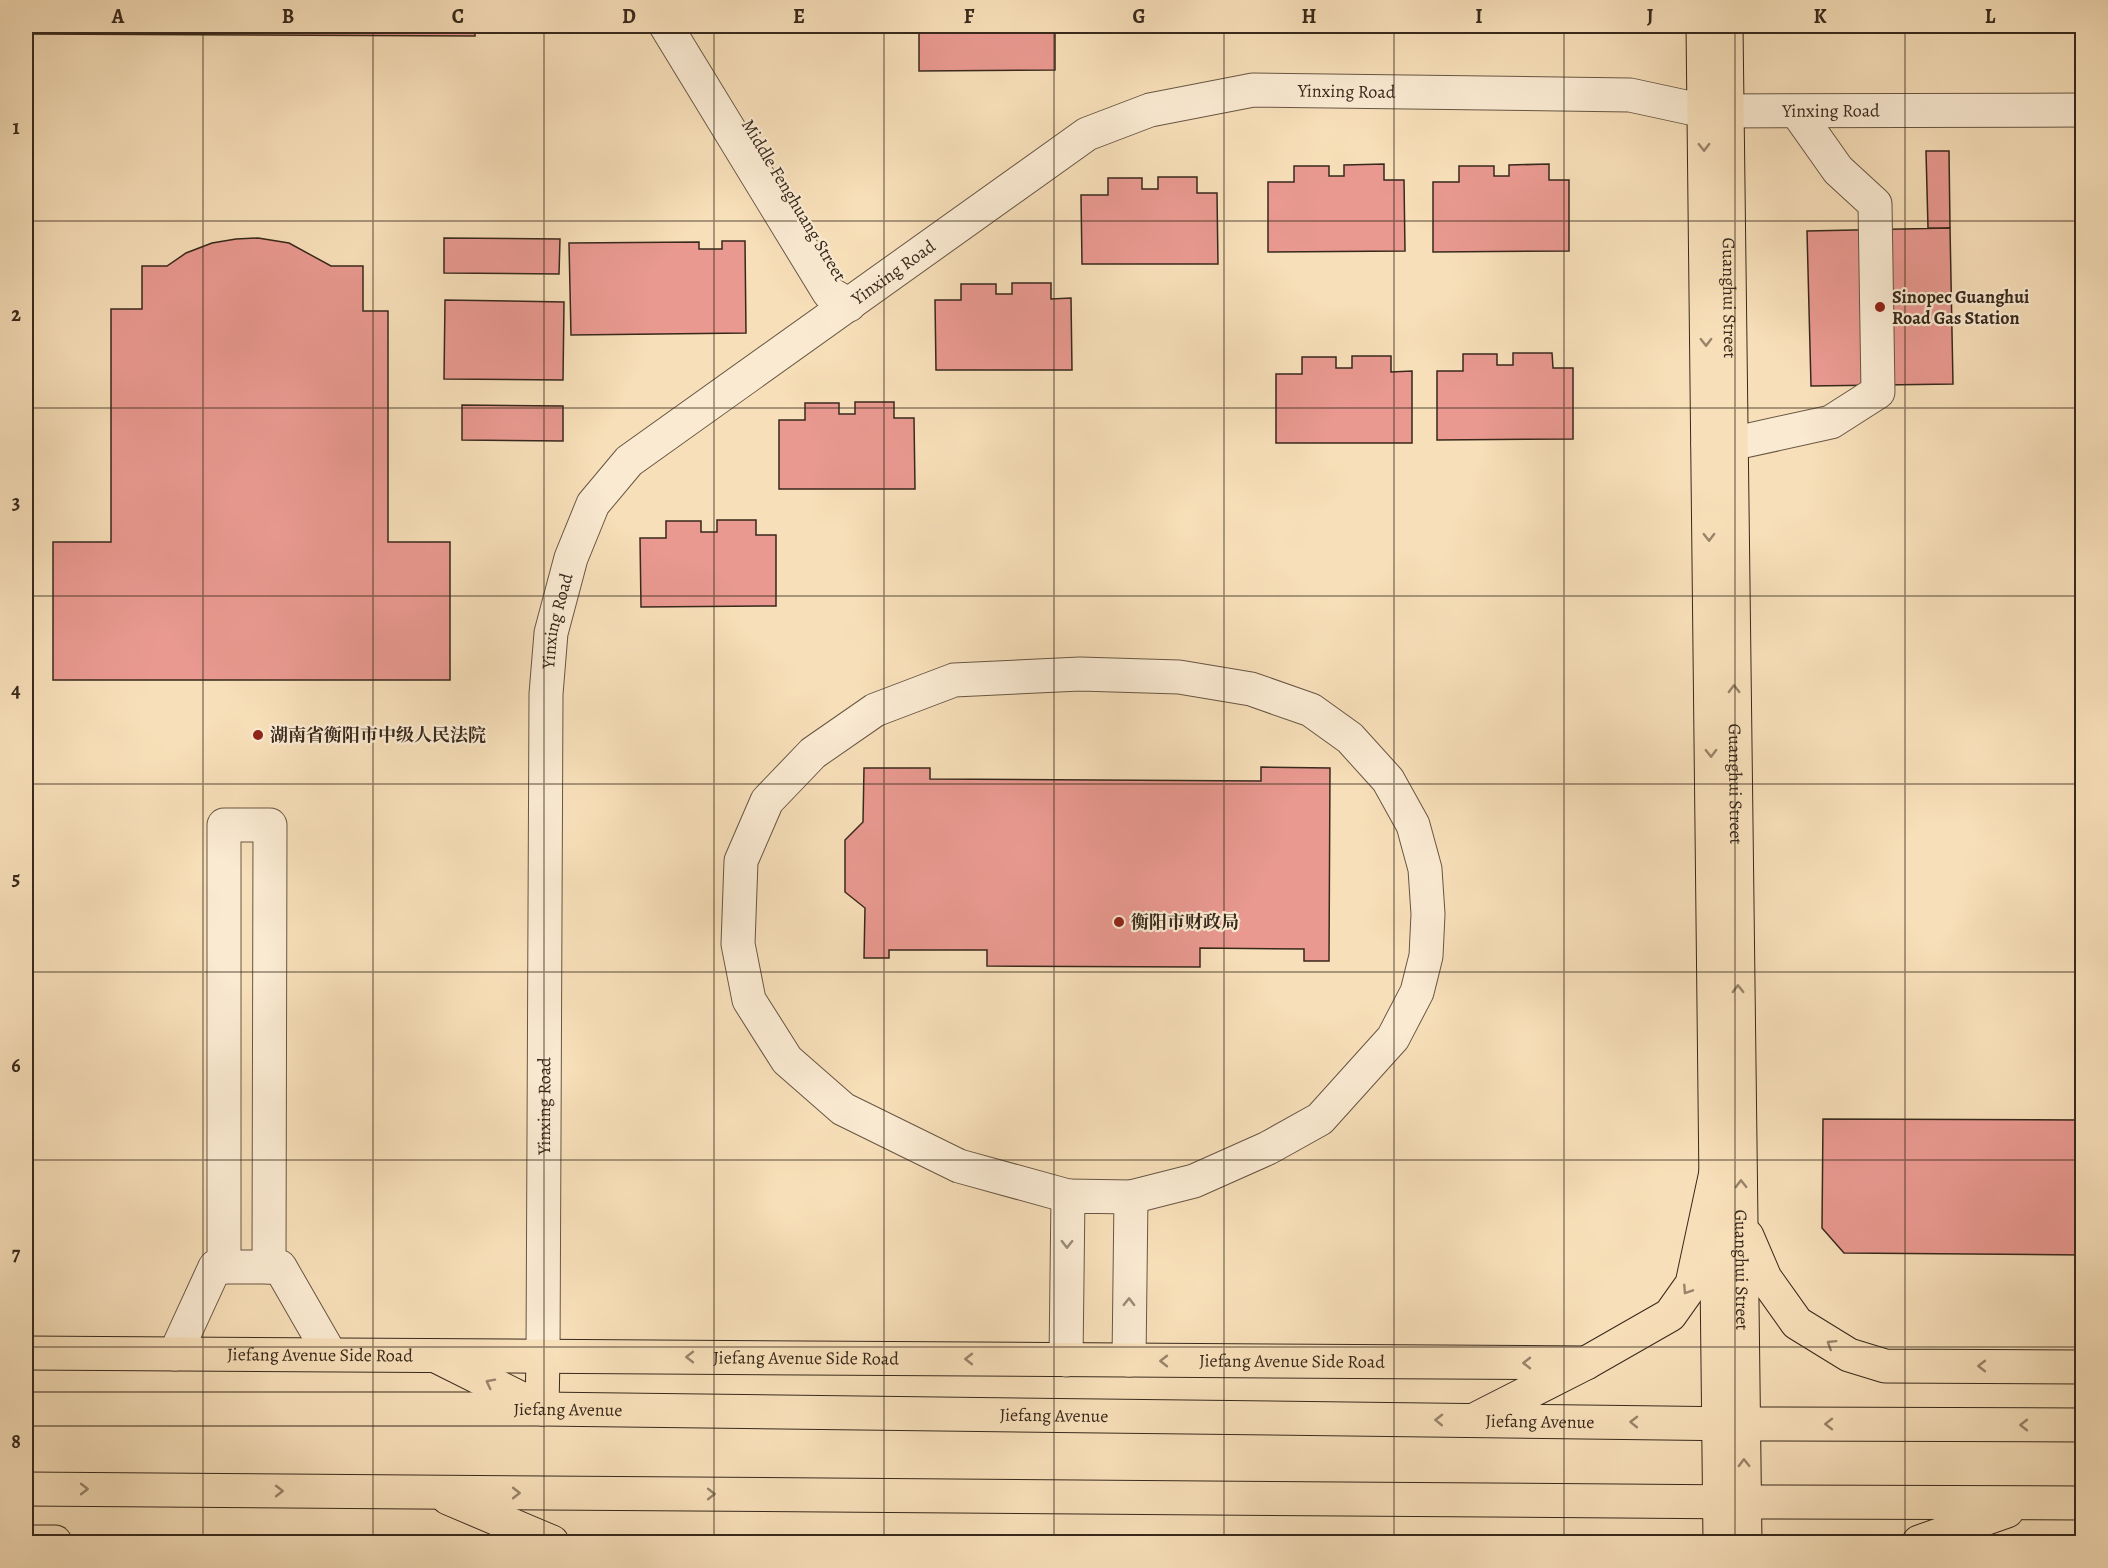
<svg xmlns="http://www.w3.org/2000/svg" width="2108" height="1568" viewBox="0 0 2108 1568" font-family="Alegreya,'Noto Serif SC',serif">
  <rect width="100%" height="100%" fill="#f7dfb9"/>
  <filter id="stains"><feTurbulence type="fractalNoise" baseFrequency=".00333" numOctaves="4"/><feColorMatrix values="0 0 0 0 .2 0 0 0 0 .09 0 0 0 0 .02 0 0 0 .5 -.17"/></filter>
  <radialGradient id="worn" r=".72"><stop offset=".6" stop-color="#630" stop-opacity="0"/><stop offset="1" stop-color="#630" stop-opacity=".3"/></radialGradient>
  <path fill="#e99990" stroke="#38291c" stroke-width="1.5" d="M26 26H475V36L26 34Z
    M919 26H1055V70L919 71Z
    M1083 26H1219V32L1083 33Z
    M1278 26H1415V27H1278Z
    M1443 26H1579V30H1443Z
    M1926 151H1949L1950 228H1928Z
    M1384 164V180H1404L1405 251 1268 252V182H1294V166H1329V176H1344V165Z
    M1549 164V180H1569V251L1433 252V182H1459V166H1494V176H1509V165Z
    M1158 177H1197V193H1217L1218 264H1082L1081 195H1108V178H1142V189H1158Z
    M1950 228 1953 384 1811 386 1807 231Z
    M258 238 289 243 331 266H363V311H388V542H450V680H53V542H111V309H142V266H167L186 253 212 243 236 239Z
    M444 238 560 239 559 274 444 273Z
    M722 241H745L746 333 571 335 569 243 699 242V249H722Z
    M1012 283H1051V299L1071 298 1072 370H936L935 300H961V284H996V294H1012Z
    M445 300 564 302 563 380 444 379Z
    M1513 353H1552L1553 368H1573V439L1437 440V371H1463V354H1497V365H1513Z
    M1352 356H1391V372L1412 371V443H1276V374H1302V357H1336V368H1352Z
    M855 402H894V418H914L915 489H779V420H805V403H839V414H855Z
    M462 405 563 406V441L462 440Z
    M717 520H756V535H776V606L641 607 640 538H666V521H701V532H717Z
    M1261 767 1330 768 1329 961H1304V949L1200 948V967L987 966V950H889V958H864L865 908 845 892V840L863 822 864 768H930V779L1261 781Z
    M1823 1119 2082 1120V1255L1844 1253 1822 1228Z"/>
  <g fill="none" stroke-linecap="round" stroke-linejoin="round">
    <g stroke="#685643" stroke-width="35">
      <g id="minor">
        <path d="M666 26 829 293 849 305"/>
        <path d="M1708 444H1731L1831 422 1878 392 1875 204 1838 170 1797 112"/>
        <path d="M1068 1196 959 1166 843 1109 787 1060 749 1000 738 944 741 861 767 801 813 753 875 710 954 680 1080 674 1179 677 1251 689 1311 710 1350 738 1388 780 1413 825 1425 869 1428 914 1426 956 1417 992 1393 1038 1320 1119 1268 1148 1194 1181 1131 1197"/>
        <path d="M224 1267V825H270L269 1267"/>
        <path d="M175 1354 215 1267H280L330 1354"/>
        <path id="s1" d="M543 1356 546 694 551 633 571 558 593 504 629 461 1087 134 1150 110 1253 90 1630 95 1704 111 2082 110"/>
        <path d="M1066 1360 1068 1196 1131 1197 1129 1360"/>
      </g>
    </g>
    <g stroke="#38291c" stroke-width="35">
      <g id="major">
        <path d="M1703 26 1720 1542"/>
        <path id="s2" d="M1726 26 1745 1542"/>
        <path d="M1747 1236 1765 1278 1797 1323 1849 1355 1885 1366 2082 1367"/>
        <path id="s3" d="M26 1353 1586 1363"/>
        <path d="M26 1542H55"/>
      </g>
    </g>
    <g stroke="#38291c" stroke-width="35">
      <g id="highway">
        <path d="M436 1356 542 1409 543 1356"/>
        <path id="s4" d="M26 1409H542L1743 1424 2082 1425"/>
        <path d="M1478 1418 1586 1363 1670 1315 1692 1284 1716 1172"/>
        <path d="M26 1489 1744 1502 2082 1503"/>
        <path d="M448 1498 552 1542"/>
        <path d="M1919 1542 2007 1511"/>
      </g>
    </g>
    <use href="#minor" stroke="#faead2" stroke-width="33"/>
    <use href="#major" stroke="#f7dfb9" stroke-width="33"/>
    <use href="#highway" stroke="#f7dfb9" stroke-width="33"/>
  </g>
  <defs><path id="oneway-chevron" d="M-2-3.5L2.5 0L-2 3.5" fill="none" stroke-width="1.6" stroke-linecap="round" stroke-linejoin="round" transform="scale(1.5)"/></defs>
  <g stroke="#98846a">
    <use href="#oneway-chevron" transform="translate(1704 147) rotate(89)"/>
    <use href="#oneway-chevron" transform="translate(1706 342) rotate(89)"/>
    <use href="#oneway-chevron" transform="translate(1709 537) rotate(89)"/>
    <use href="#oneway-chevron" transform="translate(1734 689) rotate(-91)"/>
    <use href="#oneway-chevron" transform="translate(1711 753) rotate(89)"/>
    <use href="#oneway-chevron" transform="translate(1738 989) rotate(-91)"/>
    <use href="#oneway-chevron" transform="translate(1741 1184) rotate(-91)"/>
    <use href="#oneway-chevron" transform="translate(1687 1290) rotate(123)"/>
    <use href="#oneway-chevron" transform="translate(1831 1344) rotate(-148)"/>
    <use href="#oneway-chevron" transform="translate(690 1357) rotate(-180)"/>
    <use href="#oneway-chevron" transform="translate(969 1359) rotate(-180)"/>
    <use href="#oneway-chevron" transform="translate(1164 1361) rotate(-180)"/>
    <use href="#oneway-chevron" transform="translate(1527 1363) rotate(-180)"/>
    <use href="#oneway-chevron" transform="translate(1982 1366) rotate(-180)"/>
    <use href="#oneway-chevron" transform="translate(490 1383) rotate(-153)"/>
    <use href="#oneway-chevron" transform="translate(1439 1420) rotate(-179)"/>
    <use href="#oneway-chevron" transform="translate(1634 1422) rotate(-179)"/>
    <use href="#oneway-chevron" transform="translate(1829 1424) rotate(-180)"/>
    <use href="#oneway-chevron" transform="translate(2024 1425) rotate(-180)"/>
    <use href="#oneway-chevron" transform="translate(1744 1463) rotate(-91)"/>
    <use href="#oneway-chevron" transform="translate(84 1489)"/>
    <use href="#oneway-chevron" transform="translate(279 1491)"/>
    <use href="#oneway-chevron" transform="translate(516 1493)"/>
    <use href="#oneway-chevron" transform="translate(711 1494)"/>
  </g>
  <g stroke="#998a77">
    <use href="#oneway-chevron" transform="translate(1067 1244) rotate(91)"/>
    <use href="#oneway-chevron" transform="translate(1129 1302) rotate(-89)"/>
  </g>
  <path fill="none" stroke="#38291c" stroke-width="1.5" stroke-opacity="0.55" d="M203 26V1542M373 26V1542M544 26V1542M714 26V1542M884 26V1542M1054 26V1542M1224 26V1542M1394 26V1542M1564 26V1542M1735 26V1542M1905 26V1542M26 221H2082M26 408H2082M26 596H2082M26 784H2082M26 972H2082M26 1160H2082M26 1347H2082"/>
  <g fill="#8f2418" stroke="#faead2" stroke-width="2">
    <circle cx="1880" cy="307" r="6"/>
    <circle cx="258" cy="735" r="6"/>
    <circle cx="1119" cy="922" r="6"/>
  </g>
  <g text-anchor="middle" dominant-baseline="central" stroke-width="4.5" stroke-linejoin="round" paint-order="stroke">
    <g font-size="18" fill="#38291c" stroke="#faead2">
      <text stroke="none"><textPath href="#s1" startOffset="1744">Yinxing Road</textPath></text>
      <text stroke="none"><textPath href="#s1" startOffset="2230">Yinxing Road</textPath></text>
      <text transform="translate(794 200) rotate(59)">Middle Fenghuang Street</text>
      <text stroke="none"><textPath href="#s1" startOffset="1240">Yinxing Road</textPath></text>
      <text stroke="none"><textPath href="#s2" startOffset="272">Guanghui Street</textPath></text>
      <text stroke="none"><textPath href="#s1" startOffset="736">Yinxing Road</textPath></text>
      <text stroke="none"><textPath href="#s2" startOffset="758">Guanghui Street</textPath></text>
      <text stroke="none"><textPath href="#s1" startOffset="250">Yinxing Road</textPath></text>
      <text stroke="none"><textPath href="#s2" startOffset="1244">Guanghui Street</textPath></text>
      <text stroke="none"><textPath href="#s3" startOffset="294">Jiefang Avenue Side Road</textPath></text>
      <text stroke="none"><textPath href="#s3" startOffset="780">Jiefang Avenue Side Road</textPath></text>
      <text stroke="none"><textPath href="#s3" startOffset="1266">Jiefang Avenue Side Road</textPath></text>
      <text stroke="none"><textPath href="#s4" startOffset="542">Jiefang Avenue</textPath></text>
      <text stroke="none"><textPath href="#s4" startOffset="1028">Jiefang Avenue</textPath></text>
      <text stroke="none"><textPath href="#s4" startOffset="1514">Jiefang Avenue</textPath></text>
    </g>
    <g font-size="18" font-weight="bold" fill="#38291c" stroke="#faead2" text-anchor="start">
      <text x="1892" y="297">Sinopec Guanghui<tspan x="1892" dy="21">Road Gas Station</tspan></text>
      <text x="270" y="735">湖南省衡阳市中级人民法院</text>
      <text x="1131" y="922">衡阳市财政局</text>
    </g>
  </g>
  <rect width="2108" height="1568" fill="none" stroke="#f7dfb9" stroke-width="66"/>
  <rect x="33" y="33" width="2042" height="1502" fill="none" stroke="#38291c" stroke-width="2"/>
  <g font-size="20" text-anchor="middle" font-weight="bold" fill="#38291c">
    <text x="118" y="23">A</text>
    <text x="288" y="23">B</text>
    <text x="458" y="23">C</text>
    <text x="629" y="23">D</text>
    <text x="799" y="23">E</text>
    <text x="969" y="23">F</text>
    <text x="1139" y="23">G</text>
    <text x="1309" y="23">H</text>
    <text x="1479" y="23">I</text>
    <text x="1650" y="23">J</text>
    <text x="1820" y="23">K</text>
    <text x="1990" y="23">L</text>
    <text x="16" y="134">1</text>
    <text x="16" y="321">2</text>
    <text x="16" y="509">3</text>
    <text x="16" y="697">4</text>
    <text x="16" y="885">5</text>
    <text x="16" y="1072">6</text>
    <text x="16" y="1260">7</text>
    <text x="16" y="1448">8</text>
  </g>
  <rect width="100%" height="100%" filter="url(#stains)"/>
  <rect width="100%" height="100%" fill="url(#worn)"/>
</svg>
